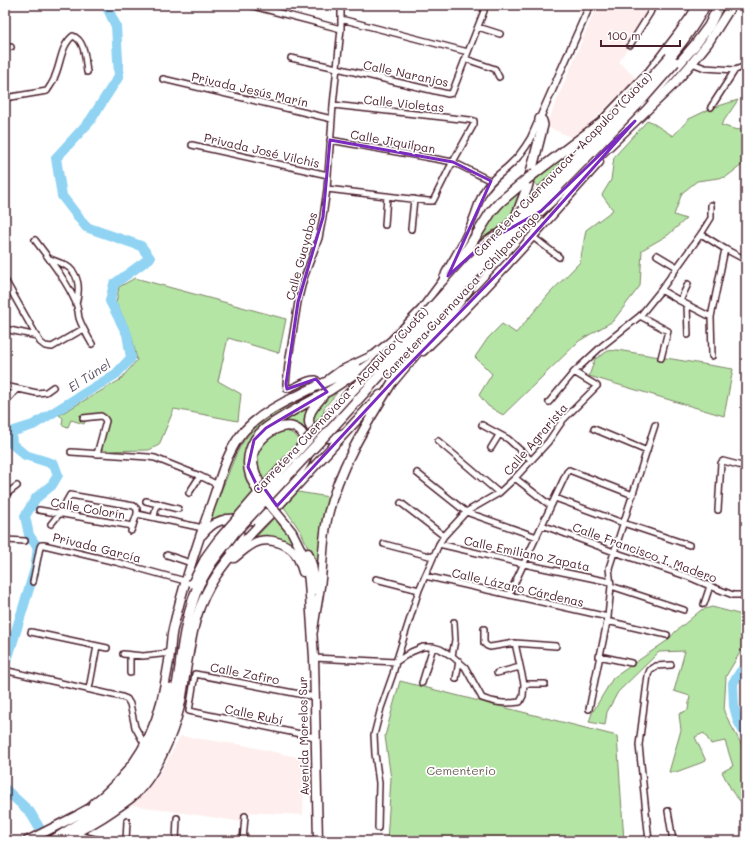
<svg xmlns="http://www.w3.org/2000/svg" width="751" height="846" viewBox="0 0 751 846" font-family="Mali,sans-serif">
  <rect width="100%" height="100%" fill="#fff"/>
  <filter id="ink" filterUnits="userSpaceOnUse"><feTurbulence type="fractalNoise" baseFrequency=".025" numOctaves="2"/><feDisplacementMap in="SourceGraphic" scale="8" xChannelSelector="R" yChannelSelector="G"/><feConvolveMatrix kernelMatrix="1 2 1 2 8 2 1 2 1" color-interpolation-filters="sRGB"/></filter>
  <g filter="url(#ink)">
    <path fill="#feefee" d="M597 5H628L649 12 619 62 636 78 574 139 546 126Z
      M180 736 243 745 305 759 303 815 243 812V822L131 805 145 791 160 773 171 754Z"/>
    <path fill="#b4e5a5" stroke="#7f8268" d="M738 100 721 125 737 130 746 127V162L726 177 697 181 682 193 674 215 686 219 668 235 642 250 640 286 613 321 579 341 503 415 488 406 479 395 492 374 475 357 488 338 502 324 516 333 549 294 580 262 586 230 613 210 602 195 611 180 614 157 648 120 673 136 689 119 712 108Z
      M577 147 540 186 536 185 534 180Z
      M524 186 509 223 466 258 495 214 508 200Z
      M135 278 286 319 279 353 228 338 218 381 241 394 238 421 174 409 159 445 149 450 99 451 108 422 88 415 84 424 71 420 68 427 62 425 63 418 59 415 120 380 137 360 131 333 116 303 119 287Z
      M617 350 733 369 724 416 589 376 595 359 608 351Z
      M337 393 324 408 323 419 341 431C329 436 324 435 314 427 313 424 312 421 313 418 314 406 327 397 337 393Z
      M307 397 308 400 279 416 244 462C244 474 250 483 255 493L238 514 219 516 211 520C215 505 221 491 227 477 235 456 242 437 261 423 275 412 292 405 307 397Z
      M304 408 307 412C307 421 305 428 312 436 299 424 296 422 279 423Z
      M286 431C299 435 301 441 303 453L274 495C261 479 248 461 265 442 271 436 278 433 286 431Z
      M298 492 329 497 324 523 316 570 307 545 301 532 284 507Z
      M275 517 292 539 299 552 292 546 253 540Z
      M712 607 746 616V652L741 651 726 676 724 712 746 753V808L733 793 722 772 733 766 725 741 711 744 704 733 695 737 706 761 676 772H669L681 730 679 714 688 710 690 696 674 691 685 651 659 652 618 692 607 712 605 725 589 722 592 713 613 678 668 640 675 632 701 610Z
      M400 681 617 736 624 841H387L391 779 385 736Z"/>
    <g fill="none" stroke-linecap="round" stroke-linejoin="round">
      <path stroke="#90d3f2" stroke-width="10" d="M5 663 9 654 35 569 38 548 29 535 25 516 36 498 52 485 58 475 54 464 25 455 12 444 11 432 33 425 116 374 131 358 127 334 110 301 114 284 150 258 141 246 86 227 62 196 56 158 90 121 119 76 116 26 106 5
        M746 671H741L733 683 734 706 738 721 746 736
        M5 789 30 812 47 841"/>
      <path stroke="#dbd2d5" stroke-width="9" stroke-dasharray="9 4.5" stroke-linecap="butt" d="M468 290 483 267"/>
      <g stroke="#4a1f2b" stroke-width="8">
        <path id="minor" d="M249 5 341 29
          M341 19 468 52
          M478 27 500 34
          M630 45 650 13 653 5
          M5 49 11 47
          M291 58 337 68 448 94 452 93 484 11V6L481 5
          M466 59 495 69 499 77
          M692 63 705 68 735 70 743 67 746 65
          M163 79 332 119
          M5 98 47 91C50 86 54 81 55 76 61 63 61 45 73 36 86 41 85 61 87 72
          M711 107 735 70
          M330 140 453 162 491 181
          M192 145 328 175
          M327 189 428 201H433L449 169 474 124V121L470 120 333 105
          M385 225 387 196
          M411 229 414 199
          M701 234 725 249 746 260
          M533 237 559 257
          M35 240C50 260 66 280 76 303 78 308 78 313 79 318 82 327 87 335 92 344
          M657 255 677 267
          M50 259C55 261 61 263 65 265 80 273 80 290 76 304
          M5 280 40 342 45 346 52 347 83 329
          M661 290 680 301 711 317
          M680 301 688 284
          M687 305 688 335
          M746 314V311
          M640 316 668 331 661 358
          M5 329 37 336
          M712 356 711 317 725 249
          M321 384 316 379C305 378 298 387 287 389L286 384 288 364 298 302 304 278 319 238 323 217 327 189 333 105 341 29V5
          M5 386 37 393 46 392 53 387
          M5 402 17 389
          M549 402 574 372 602 346 640 316 661 290 701 234 711 218V205
          M83 418 101 416 104 418 106 421 97 454
          M482 425 508 439 531 460
          M594 429 647 451
          M438 441 499 493
          M491 448 499 435
          M71 452 148 457 155 458 200 476 218 485
          M417 473 466 512 537 537
          M515 478 551 506
          M189 493 200 476
          M5 495 17 486
          M555 498 623 523 689 545
          M146 501 178 509
          M401 503 444 536
          M39 510 133 526
          M718 510 721 463 723 461 746 467
          M137 514 203 528
          M154 517 157 503
          M746 521V525
          M51 524 60 513 70 495 134 506 137 509V514L131 531
          M542 525 614 552 689 577 710 586 733 595H742L746 592
          M5 540 25 541
          M384 544 433 557
          M439 544 524 564 610 582
          M167 555 191 563
          M425 576 608 617
          M376 579 419 590
          M33 582 40 547 41 545H44L116 562 185 581
          M611 586 684 610
          M509 595 567 472 569 470 633 495
          M704 604 710 586
          M607 621 667 635
          M484 629V643L487 646 490 647 515 643 556 646
          M31 632 107 648
          M123 654 143 656 170 653
          M130 655V673
          M452 656 455 640 454 622
          M599 656 631 663
          M314 658 396 662 411 652 423 647H433L440 649 452 656 465 667 482 698C496 703 505 704 520 702L523 696 524 684 515 643
          M8 671 122 697 127 699 130 704 135 727 145 745
          M497 673 520 667
          M456 679 459 661
          M422 683 433 647
          M524 684H545
          M89 689 97 646
          M315 697 195 674 189 711 315 737
          M589 709 608 617 611 586 609 568 655 425
          M668 811 673 841
          M378 828 379 783 375 754 374 735 381 708 393 674 396 662 419 590 439 544 444 536 466 512 499 493 515 478 548 442 563 420 597 386 574 372
          M74 834 103 841
          M126 841 127 821
          M176 841 177 818
          M243 841 245 816
          M649 841 639 745 648 675 650 670 656 666 671 665"/>
      </g>
      <g stroke="#4a1f2b" stroke-width="9">
        <path id="tertiary" d="M329 378 340 370 374 354 391 340 421 309 444 278 445 273C455 256 465 240 472 221 476 212 478 202 483 193 489 180 501 174 511 164 519 157 525 148 531 138L590 5"/>
      </g>
      <g stroke="#4a1f2b" stroke-width="11">
        <path id="primary" d="M531 217 541 211 555 198 674 84 692 63 708 43 732 5
          M461 270C471 256 481 244 496 235
          M444 278 445 291
          M423 351C485 291 542 226 599 162
          M323 396C319 401 314 406 311 412 305 425 314 438 329 438 334 437 339 435 344 433
          M256 488C246 472 245 456 255 439 260 431 268 426 276 421 293 410 311 401 329 391 347 380 364 367 383 356
          M226 519C232 519 238 518 244 519 247 520 250 521 253 520 263 518 280 494 287 486 293 479 300 472 304 464 308 457 309 448 306 441 296 411 258 433 253 455 252 466 256 475 260 484
          M284 522 292 532 301 550 307 567 309 582 314 658 318 841
          M202 535C207 529 213 523 220 521 228 517 241 525 239 535 238 540 234 546 231 550
          M308 553 312 565 316 590
          M234 558C242 552 250 543 260 541 271 538 287 544 294 552 299 558 301 565 303 572
          M313 631C315 614 319 596 321 579 323 558 323 536 328 515 339 467 367 423 393 381L396 377
          M93 804C134 772 157 734 165 683 167 673 169 663 170 653 171 645 171 637 173 629 183 586 197 544 212 502 220 479 227 450 244 431 259 415 279 404 299 395 318 385 337 377 357 368
          M59 841C78 832 97 822 114 810 120 806 126 802 131 798 155 778 173 735 180 706 183 694 184 682 186 670 192 635 195 607 216 576 233 550 256 529 278 506 312 469 346 432 380 395"/>
      </g>
      <g stroke="#4a1f2b" stroke-width="11">
        <path id="trunk" d="M27 841 80 814"/>
      </g>
      <g stroke="#4a1f2b" stroke-width="12">
        <path id="motorway" d="M670 57C683 41 696 24 705 5
          M626 122 641 108 695 45 709 26 719 5
          M535 173 602 122 650 72 679 34 692 16 698 5
          M516 217 527 188 543 125 542 121 540 119
          M445 291 459 263 491 212 500 202 526 180
          M393 381 454 308 468 290
          M80 814C95 806 111 798 123 786 150 762 164 721 171 688
          M52 841C71 828 90 818 109 805 115 801 121 797 126 793 146 773 162 747 170 721 175 703 177 685 180 667 183 638 188 610 199 584"/>
      </g>
      <use href="#minor" stroke="#fff" stroke-width="5"/>
      <use href="#tertiary" stroke="#fff" stroke-width="6"/>
      <use href="#primary" stroke="#fff" stroke-width="8"/>
      <use href="#trunk" stroke="#fff" stroke-width="8"/>
      <use href="#motorway" stroke="#fff" stroke-width="9"/>
      <g stroke="#4a1f2b" stroke-width="11" stroke-linecap="butt">
        <path id="primary-bridge" d="M256 488 284 522"/>
      </g>
      <g stroke="#4a1f2b" stroke-width="12" stroke-linecap="butt">
        <path id="motorway-bridge" d="M526 180 535 173
          M193 583 207 556 218 541 256 497 349 394 421 320 469 266 634 97 670 57
          M199 584 212 562 234 533 333 427 393 361 477 270 640 102 675 62"/>
      </g>
      <use href="#primary-bridge" stroke="#fff" stroke-width="8"/>
      <use href="#motorway-bridge" stroke="#fff" stroke-width="9"/>
    </g>
  </g>
  <path fill="none" stroke="#7b2cbf" stroke-width="3" stroke-linejoin="round" d="M635 121 509 262 393 381 277 506 264 488 260 492 248 467 254 440 266 428 327 392 316 379 287 389 286 384 298 302 323 217 330 140 453 162 491 181 448 276 483 244 541 211Z"/>
  <g text-anchor="middle" dominant-baseline="central" stroke-width="3.5" stroke-linejoin="round" paint-order="stroke">
    <g font-size="12" fill="#4a1f2b" stroke="#fff">
      <text transform="translate(406 73) rotate(12)">Calle Naranjos</text>
      <text transform="translate(250 89) rotate(13)">Privada Jesús Marín</text>
      <text transform="translate(404 103) rotate(6)">Calle Violetas</text>
      <text transform="translate(393 141) rotate(10)">Calle Jiquilpan</text>
      <text transform="translate(262 150) rotate(13)">Privada José Vilchis</text>
      <text transform="translate(562 164) rotate(-46)">Carretera Cuernavaca - Acapulco (Cuota)</text>
      <text transform="translate(301 256) rotate(-75)">Calle Guayabos</text>
      <text transform="translate(460 295) rotate(-47)">Carretera Cuernavaca - Chilpancingo</text>
      <text transform="translate(340 400) rotate(-47)">Carretera Cuernavaca - Acapulco (Cuota)</text>
      <text transform="translate(535 439) rotate(-49)">Calle Agrarista</text>
      <text transform="translate(88 508) rotate(10)">Calle Colorín</text>
      <text transform="translate(97 547) rotate(14)">Privada García</text>
      <text transform="translate(645 552) rotate(20)">Calle Francisco I. Madero</text>
      <text transform="translate(527 553) rotate(12)">Calle Emiliano Zapata</text>
      <text transform="translate(518 587) rotate(13)">Calle Lázaro Cárdenas</text>
      <text transform="translate(245 673) rotate(11)">Calle Zafiro</text>
      <text transform="translate(254 714) rotate(12)">Calle Rubí</text>
      <text transform="translate(303 736) rotate(-91)">Avenida Morelos Sur</text>
    </g>
    <g font-size="12" fill="#6a5a50" stroke="#fff">
      <text x="461" y="770">Cementerio</text>
    </g>
    <g font-size="13" font-style="italic" fill="#5f5567" stroke="#fff">
      <text transform="translate(89 375) rotate(-33)">El Túnel</text>
    </g>
  </g>
  <rect width="751" height="846" fill="none" stroke="#fff" stroke-width="20"/>
  <rect x="10" y="10" width="731" height="826" fill="none" stroke="#4a1f2b" stroke-width="1.5" filter="url(#ink)"/>
  <path d="M601 40v6h79v-6" fill="none" stroke="#4a1f2b" stroke-width="2"/>
  <text x="607" y="40" font-size="12" fill="#4a1f2b" stroke="#ffffff" stroke-width="3" paint-order="stroke">100 m</text>
</svg>
